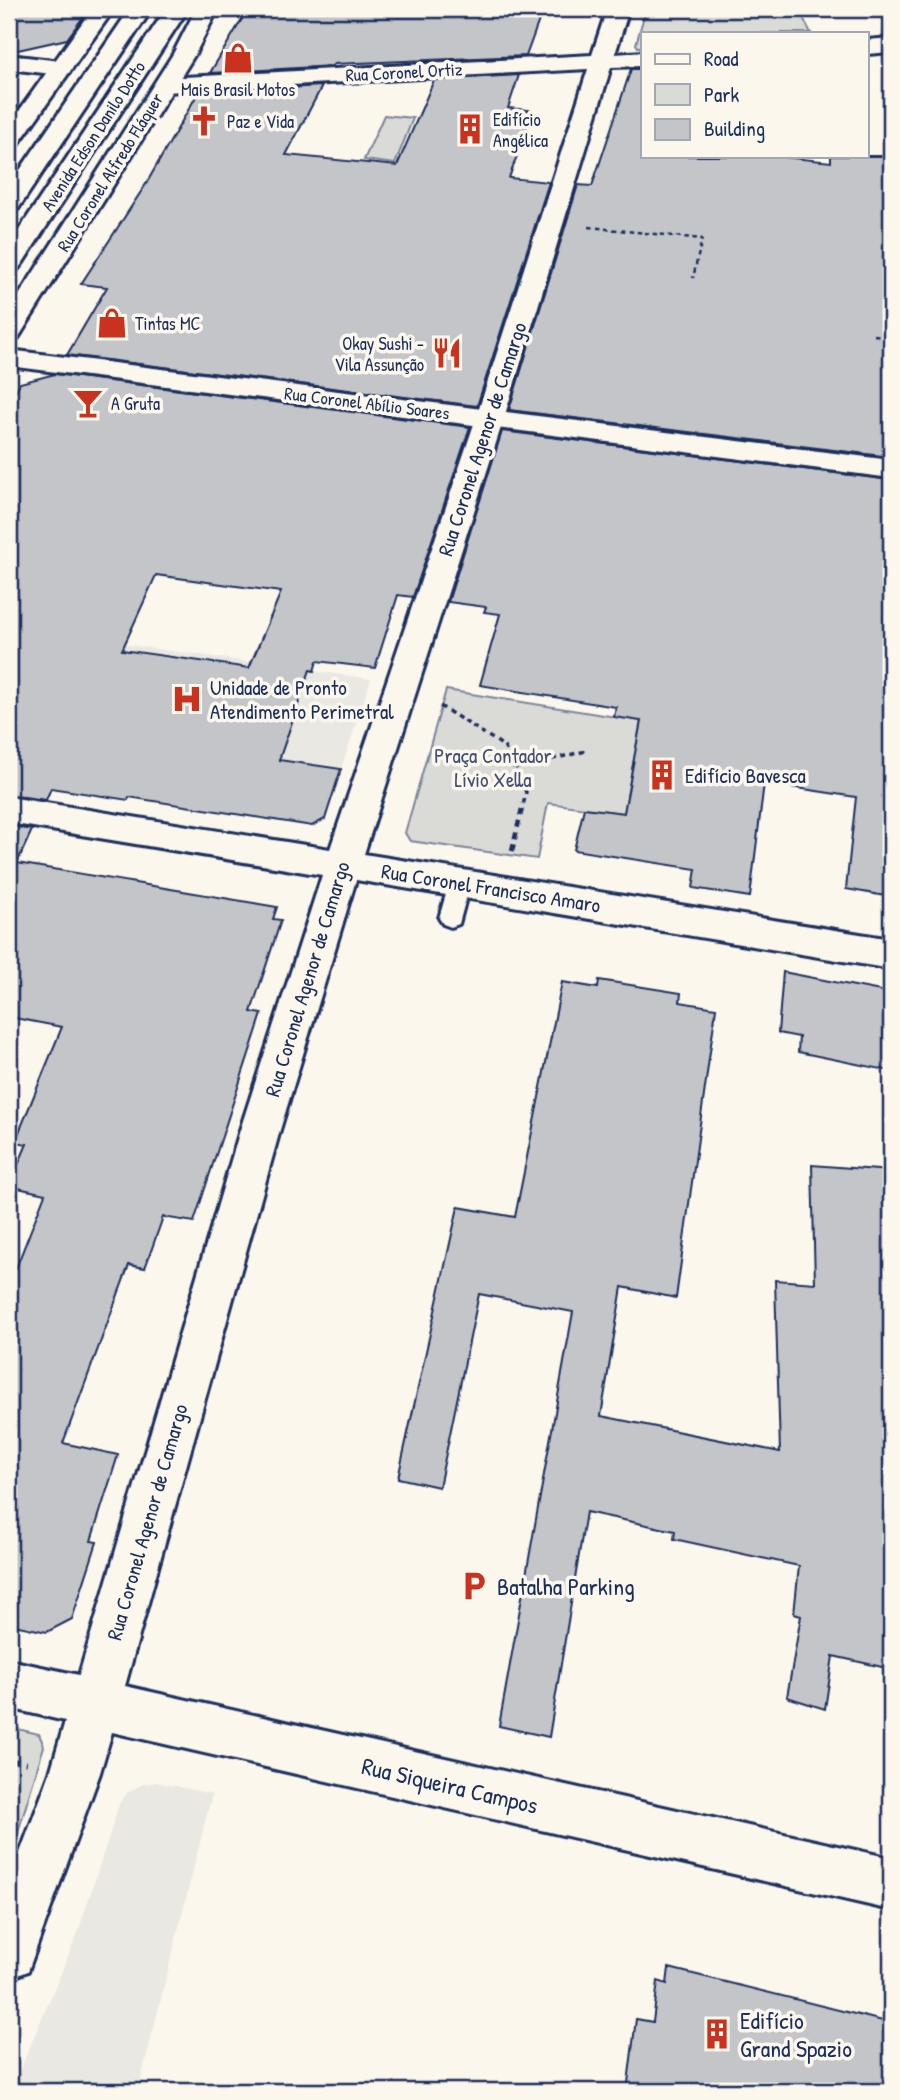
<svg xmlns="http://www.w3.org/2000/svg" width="900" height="2100" viewBox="0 0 900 2100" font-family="'Patrick Hand',sans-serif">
  <rect width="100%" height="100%" fill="#fbf7ec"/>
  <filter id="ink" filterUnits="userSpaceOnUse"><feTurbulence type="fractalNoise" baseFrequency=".0143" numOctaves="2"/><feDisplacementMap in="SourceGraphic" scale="14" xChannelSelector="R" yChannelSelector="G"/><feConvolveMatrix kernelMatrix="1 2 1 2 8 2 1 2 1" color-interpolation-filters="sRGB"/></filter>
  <g filter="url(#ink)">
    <path fill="#eae8e2" d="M9 628 371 679 341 769 9 718Z
      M156 1782 212 1794 138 2091H9L24 2061 77 1935 120 1802 127 1793 143 1784Z"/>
    <path fill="#dadad7" stroke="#7a849a" stroke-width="2" d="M646 9 799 10 811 33H643V47H638L636 44Z
      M384 115 413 118 395 164 364 160Z
      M446 690 641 721 624 813 548 803 537 859 410 841 405 833Z
      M9 1727 39 1734 44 1746 9 1862Z"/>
    <path fill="#c3c5c9" stroke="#1b2f5e" stroke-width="2" fill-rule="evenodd" d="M9 9H89L67 39 9 52Z
      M248 9H543L526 56 334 64 332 66 210 73Z
      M631 69H643V156H773L831 162V156H891V457L509 410 578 185 592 186Z
      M519 75 508 108 529 110 523 125H528L509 178 549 182 477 406 67 355 107 287 81 284 146 184 198 93 322 86 286 155 397 166 434 80Z
      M55 374 470 427 413 597 398 595 375 668 317 661 314 671 310 670 279 760 341 769 325 819 312 826 129 797 128 800 51 788 46 800 9 795V402L20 383ZM156 575 281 592 249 668 122 650Z
      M502 431 891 480V897L846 889 856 797 764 783 750 897 693 888 696 869 574 850 584 808 624 813 641 721 614 717 616 707 480 685 500 614 484 612 486 607 448 602Z
      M9 826 32 830 17 863 277 907 273 919 281 920 251 1012 262 1014 194 1222 163 1217 145 1268 129 1265 63 1443 118 1455 91 1541 97 1542 72 1619 47 1632 9 1624V1266L16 1268 45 1194 9 1186 27 1144 15 1142 62 1027 9 1017Z
      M783 972 891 993V1071L798 1052 799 1037 778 1033Z
      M599 980 681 993 680 1002 716 1008 676 1298 622 1287 601 1416 780 1452 775 1280 815 1283 812 1165 891 1171V1669L833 1656 825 1709 787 1697 801 1616 794 1614 799 1566 674 1539 675 1531 586 1512 549 1737 499 1726 573 1312 479 1294 439 1487 398 1478 458 1207 515 1217 562 982 598 988Z
      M669 1968 891 2023V2091H627L636 2019 653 2022 658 1981 667 1984Z"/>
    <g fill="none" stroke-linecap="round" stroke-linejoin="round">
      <g stroke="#1b2f5e" stroke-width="6">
        <path id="lane" d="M459 874 467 877 470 883 459 924 451 927 443 924 439 918 451 877Z"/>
      </g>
      <g stroke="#1b2f5e" stroke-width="6">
        <path id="street" d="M9 55 61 61 69 63 72 68 69 73 61 75 9 69Z
          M9 350 891 460V478L9 366Z"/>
      </g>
      <g stroke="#1b2f5e" stroke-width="6">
        <path id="secondary" d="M607 9H629L615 54 643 52V66L611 67 504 418 364 854 891 939V969L356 880 280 1130 125 1686 891 1858V1910L112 1732 100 1773 28 1971 9 1979V1882L50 1773 65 1721 9 1708V1660L79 1675 240 1130 322 875 9 823V797L330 849 476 418 588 69 165 92 157 90 154 85 157 80 165 78 592 55Z
          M891 38V52L867 54V40Z"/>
      </g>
      <g stroke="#1b2f5e" stroke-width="6">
        <path id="primary" d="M92 9H114L17 146 9 148V125Z
          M196 9H218L195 54 22 332 18 338 9 340V311L173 54Z"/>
      </g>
      <g stroke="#1b2f5e" stroke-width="6">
        <path id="highway" d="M130 9H152L18 209 9 211V186Z
          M166 9H188L22 264 18 269 9 272V245Z"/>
      </g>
      <path stroke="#1b2f5e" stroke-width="2.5" stroke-dasharray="4.5 3.5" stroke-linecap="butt" d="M589 227 702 239 693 278
        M874 335 891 337"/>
      <path stroke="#1b2f5e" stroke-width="3.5" stroke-dasharray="5 4.5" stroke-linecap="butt" d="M440 706 504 746 526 792 523 806
        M515 768 586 751"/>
      <path stroke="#1b2f5e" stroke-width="4.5" stroke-dasharray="7 5" stroke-linecap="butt" d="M512 851 523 804"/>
      <path stroke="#1b2f5e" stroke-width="5" stroke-dasharray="9 7" stroke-linecap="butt" d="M9 1760 26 1763"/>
      <use href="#lane" fill="#fbf7ec" fill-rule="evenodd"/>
      <use href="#street" fill="#fbf7ec" fill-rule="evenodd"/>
      <use href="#secondary" fill="#fbf7ec" fill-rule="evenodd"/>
      <use href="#primary" fill="#fbf7ec" fill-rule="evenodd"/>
      <use href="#highway" fill="#fbf7ec" fill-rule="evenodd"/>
    </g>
  </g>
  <defs>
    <g id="shop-bare" transform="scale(2.415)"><path d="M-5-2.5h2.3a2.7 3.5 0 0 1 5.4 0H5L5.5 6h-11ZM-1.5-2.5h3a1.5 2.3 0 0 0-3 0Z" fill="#c8321e" stroke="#fbf7ec" stroke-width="2.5" paint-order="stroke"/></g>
    <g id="church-bare" transform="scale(2.415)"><path d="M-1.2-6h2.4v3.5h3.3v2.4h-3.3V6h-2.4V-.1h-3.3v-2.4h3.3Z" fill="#c8321e" stroke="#fbf7ec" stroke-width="2.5" paint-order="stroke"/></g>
    <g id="building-bare" transform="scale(2.415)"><path d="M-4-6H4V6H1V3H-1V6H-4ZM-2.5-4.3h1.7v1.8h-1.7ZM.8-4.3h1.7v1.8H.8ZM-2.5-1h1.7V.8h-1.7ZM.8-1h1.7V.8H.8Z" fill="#c8321e" stroke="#fbf7ec" stroke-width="2.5" paint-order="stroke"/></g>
    <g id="restaurant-bare" transform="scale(2.415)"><path d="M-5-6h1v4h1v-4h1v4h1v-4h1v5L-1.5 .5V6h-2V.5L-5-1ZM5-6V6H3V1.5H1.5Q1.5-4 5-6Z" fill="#c8321e" stroke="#fbf7ec" stroke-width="2.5" paint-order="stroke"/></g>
    <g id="bar-bare" transform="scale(2.415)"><path d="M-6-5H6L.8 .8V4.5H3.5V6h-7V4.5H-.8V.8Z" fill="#c8321e" stroke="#fbf7ec" stroke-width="2.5" paint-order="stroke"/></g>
    <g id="hospital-bare" transform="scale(2.415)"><path d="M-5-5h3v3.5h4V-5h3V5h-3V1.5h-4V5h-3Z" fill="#c8321e" stroke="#fbf7ec" stroke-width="2.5" paint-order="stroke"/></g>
    <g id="parking-bare" transform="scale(2.415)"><path d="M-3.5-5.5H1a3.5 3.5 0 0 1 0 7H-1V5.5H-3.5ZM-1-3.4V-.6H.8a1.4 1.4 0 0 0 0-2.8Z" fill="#c8321e" stroke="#fbf7ec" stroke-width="2.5" paint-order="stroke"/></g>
  </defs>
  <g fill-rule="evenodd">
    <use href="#shop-bare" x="238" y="58"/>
    <use href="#church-bare" x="204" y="121"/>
    <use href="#building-bare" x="470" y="129"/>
    <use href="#shop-bare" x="112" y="323"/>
    <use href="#restaurant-bare" x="447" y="353"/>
    <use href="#bar-bare" x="88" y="403"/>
    <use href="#hospital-bare" x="187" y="699"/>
    <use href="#building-bare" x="662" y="775"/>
    <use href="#parking-bare" x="474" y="1586"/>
    <use href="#building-bare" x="717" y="2034"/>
  </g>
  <g text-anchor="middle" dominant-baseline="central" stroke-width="7" stroke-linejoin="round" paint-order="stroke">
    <g font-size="18" fill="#1b2f5e" stroke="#fbf7ec">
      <text transform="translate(404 72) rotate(-3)">Rua Coronel Ortiz</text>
      <text transform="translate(93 136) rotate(-57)">Avenida Edson Danilo Dotto</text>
      <text transform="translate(110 172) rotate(-58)">Rua Coronel Alfredo Fláquer</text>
      <text transform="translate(367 403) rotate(7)">Rua Coronel Abílio Soares</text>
    </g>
    <g font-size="18" fill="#1b2f5e" stroke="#fbf7ec" text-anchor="start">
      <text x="238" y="89" text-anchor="middle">Mais Brasil Motos</text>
      <text x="493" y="119">Edifício<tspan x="493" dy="21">Angélica</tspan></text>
      <text x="227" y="121">Paz e Vida</text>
      <text x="135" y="323">Tintas MC</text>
      <text x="424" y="343" text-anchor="end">Okay Sushi -<tspan x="424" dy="21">Vila Assunção</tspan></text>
      <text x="111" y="403">A Gruta</text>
    </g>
    <g font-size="21" fill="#1b2f5e" stroke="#fbf7ec">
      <text transform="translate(482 439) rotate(-72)">Rua Coronel Agenor de Camargo</text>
      <text transform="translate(491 888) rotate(9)">Rua Coronel Francisco Amaro</text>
      <text transform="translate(307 979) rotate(-73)">Rua Coronel Agenor de Camargo</text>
      <text transform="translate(147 1522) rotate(-74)">Rua Coronel Agenor de Camargo</text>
    </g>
    <g font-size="21" fill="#1b2f5e" stroke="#fbf7ec" text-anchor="start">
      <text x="210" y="687">Unidade de Pronto<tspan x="210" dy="24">Atendimento Perimetral</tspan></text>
      <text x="685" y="775">Edifício Bavesca</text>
    </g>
    <g font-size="21" fill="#415176" stroke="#fbf7ec">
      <text x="493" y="755">Praça Contador<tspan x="493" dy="24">Lívio Xella</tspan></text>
    </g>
    <g font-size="24" fill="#1b2f5e" stroke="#fbf7ec" text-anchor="start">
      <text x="497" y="1586">Batalha Parking</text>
      <text x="740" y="2020">Edifício<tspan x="740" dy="28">Grand Spazio</tspan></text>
    </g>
    <g font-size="24" fill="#1b2f5e" stroke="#fbf7ec">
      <text transform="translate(450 1785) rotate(13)">Rua Siqueira Campos</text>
    </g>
  </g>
  <rect width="900" height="2100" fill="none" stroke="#fbf7ec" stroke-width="35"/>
  <rect x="18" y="18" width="865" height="2065" fill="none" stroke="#1b2f5e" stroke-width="2.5" filter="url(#ink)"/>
  <rect x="641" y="32" width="228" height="126" fill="#fbf7ec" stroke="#a1a7b3" stroke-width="2"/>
  <rect x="655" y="54" width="35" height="10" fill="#fbf7ec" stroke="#a1a7b3" stroke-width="2"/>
  <text x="704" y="66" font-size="21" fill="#1b2f5e">Road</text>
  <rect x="655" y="84" width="35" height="21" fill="#dadad7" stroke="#a1a7b3" stroke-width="2"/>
  <text x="704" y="102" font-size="21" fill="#1b2f5e">Park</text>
  <rect x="655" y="119" width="35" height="21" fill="#c3c5c9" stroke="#a1a7b3" stroke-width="2"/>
  <text x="704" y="136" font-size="21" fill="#1b2f5e">Building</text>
</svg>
